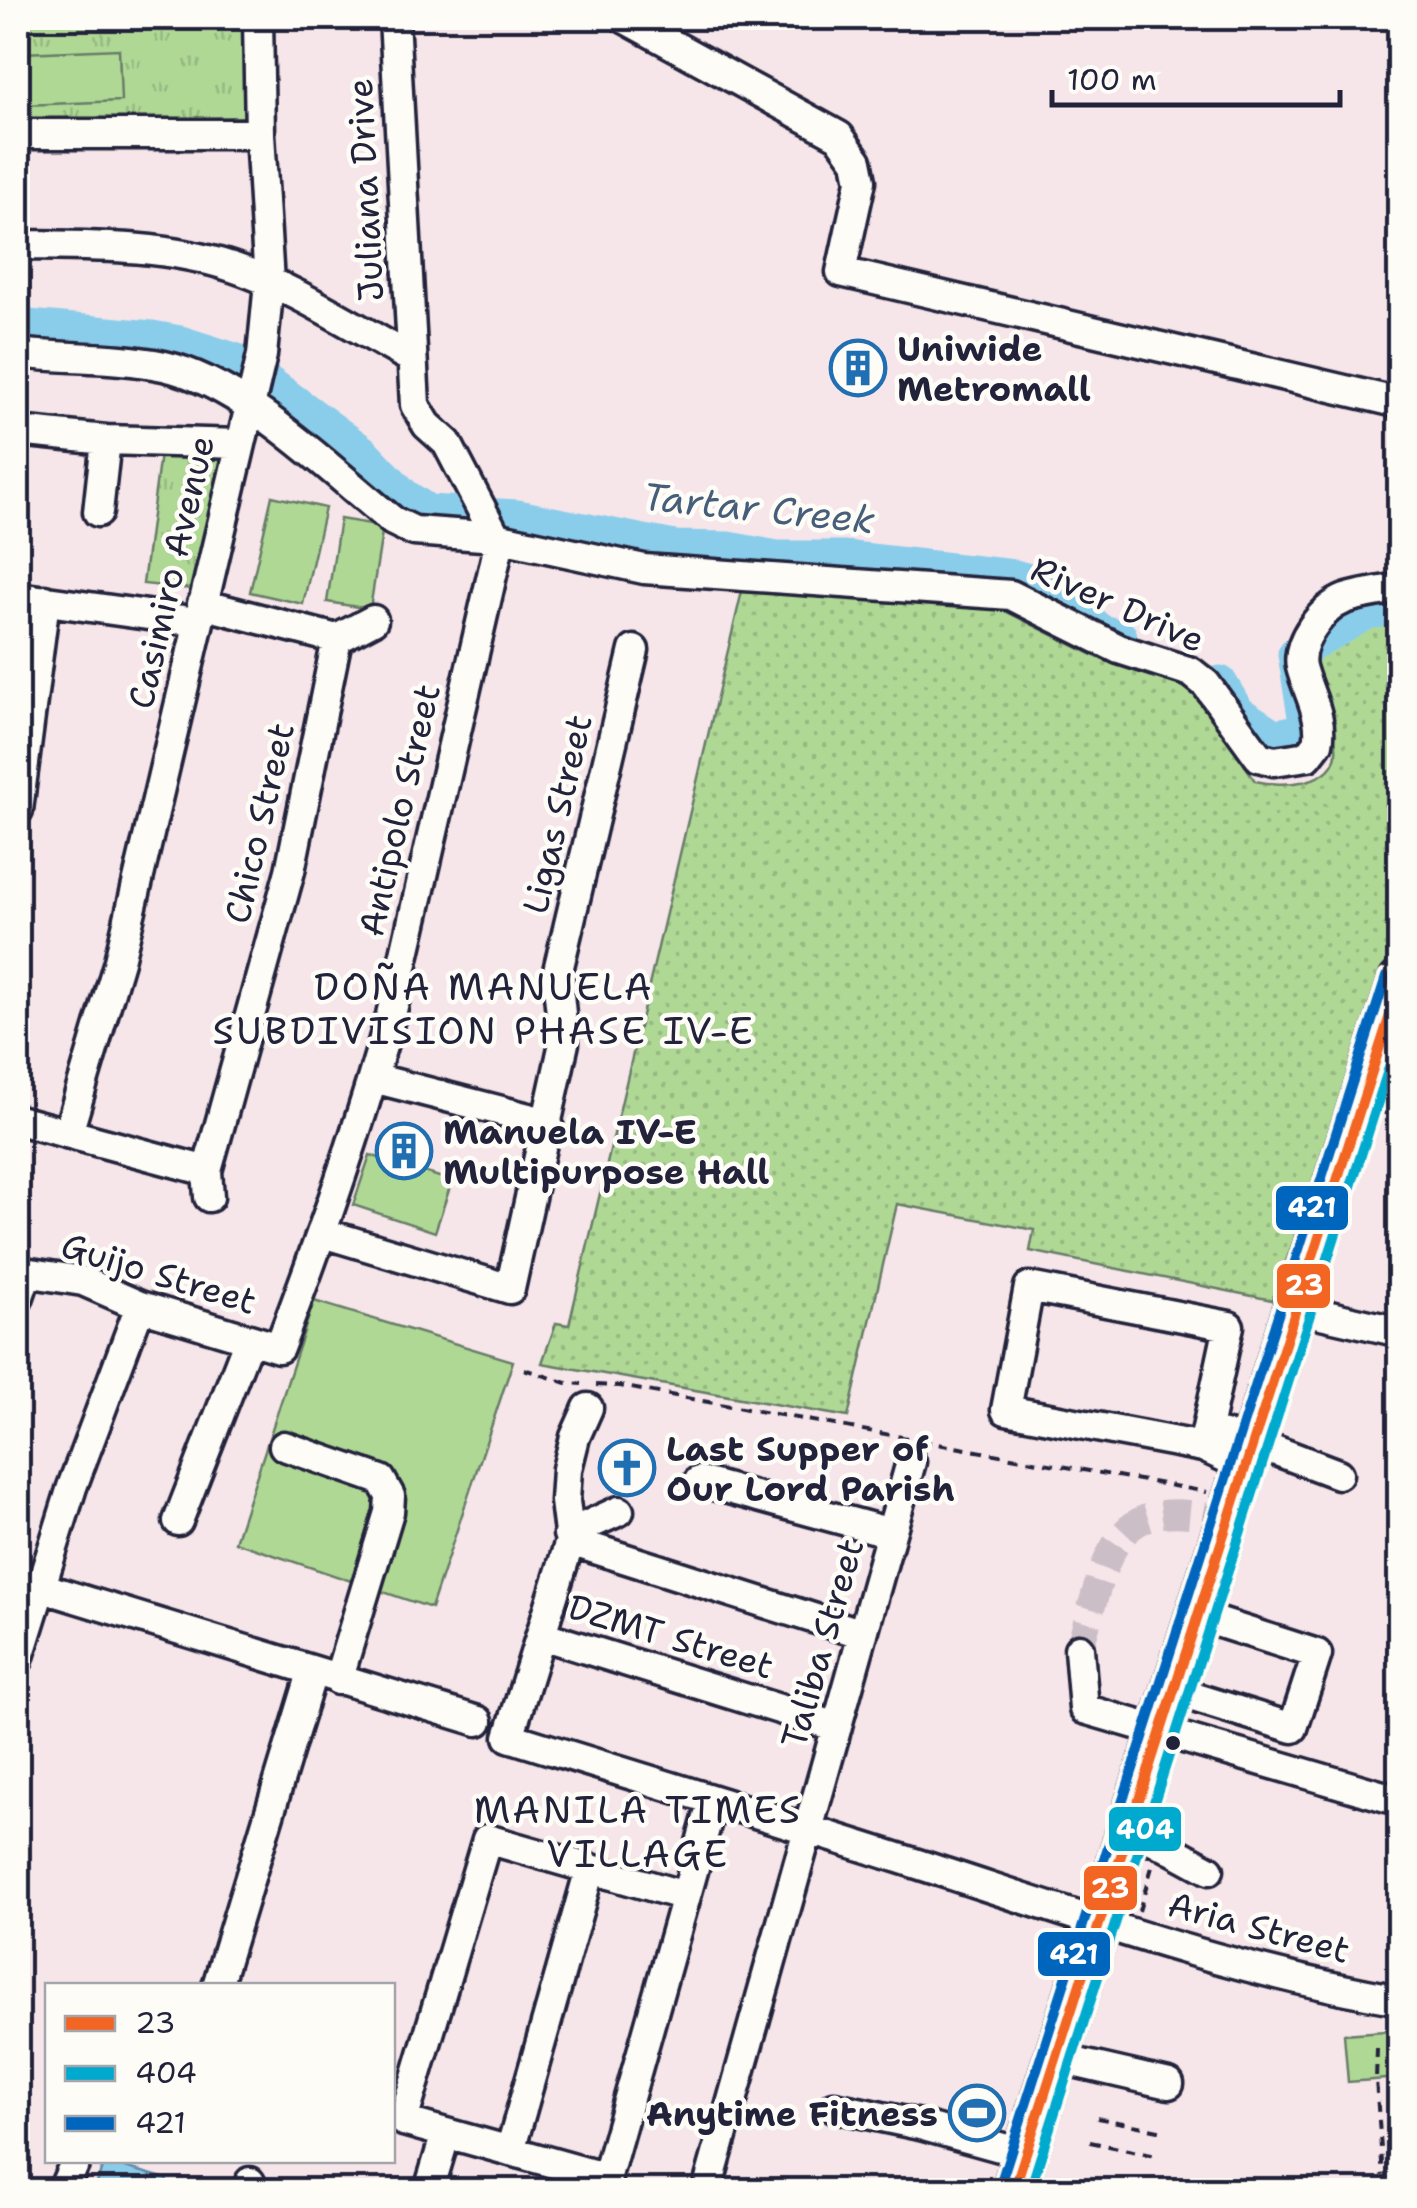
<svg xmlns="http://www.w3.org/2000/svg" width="1417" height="2208" viewBox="0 0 1417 2208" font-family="'Shantell Sans',sans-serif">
  <defs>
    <pattern id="grass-dots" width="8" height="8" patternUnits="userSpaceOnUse" patternTransform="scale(2.5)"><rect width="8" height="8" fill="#afd895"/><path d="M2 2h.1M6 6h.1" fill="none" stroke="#96b981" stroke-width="1.8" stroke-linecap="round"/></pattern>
    <pattern id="park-tufts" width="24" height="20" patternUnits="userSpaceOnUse" patternTransform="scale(2.5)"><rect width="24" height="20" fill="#afd895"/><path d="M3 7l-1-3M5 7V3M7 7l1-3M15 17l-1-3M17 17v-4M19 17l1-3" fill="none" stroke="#96b981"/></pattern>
  </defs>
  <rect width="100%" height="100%" fill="#f6e5e9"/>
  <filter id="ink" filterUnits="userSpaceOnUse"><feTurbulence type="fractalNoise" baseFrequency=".01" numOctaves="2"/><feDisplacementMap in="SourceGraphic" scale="20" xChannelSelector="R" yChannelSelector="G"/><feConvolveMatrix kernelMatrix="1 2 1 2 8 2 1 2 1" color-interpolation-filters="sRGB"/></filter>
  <g filter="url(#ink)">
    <path fill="url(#grass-dots)" stroke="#687d68" stroke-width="2.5" d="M742 591 999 608 1101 659 1198 691 1255 781C1281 787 1340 786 1336 746 1334 718 1322 688 1316 661L1346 624 1399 614V923L1357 1065 1272 1300 1030 1251 1034 1230 897 1204 848 1417 542 1363 556 1323 569 1325Z"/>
    <path fill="url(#park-tufts)" stroke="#687d68" stroke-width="2.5" d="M18 18H248L253 117 18 123Z
      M161 446 224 452 191 589 143 584Z"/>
    <path fill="#afd895" stroke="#687d68" stroke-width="2.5" d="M119 49 121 101 25 105 23 53Z
      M272 496 325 508 303 604 250 592Z
      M340 519 383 526 370 609 327 602Z
      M370 1155 452 1181 435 1232 353 1205Z
      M314 1301 513 1361 431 1608 235 1542Z
      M1399 2030V2078L1348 2082 1344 2034Z"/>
    <path fill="#8acdeb" stroke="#6089a5" stroke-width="2.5" d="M104 2161 167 2179 164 2190H95Z"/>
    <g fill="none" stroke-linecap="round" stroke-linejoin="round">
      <path stroke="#8acdeb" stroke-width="35" d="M18 326 152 338 180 343 240 362 362 452 404 496 428 512 517 517 674 548 728 549 777 558H843L1014 577 1051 587 1099 631 1120 637
        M1220 683 1237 712 1275 737 1296 732 1306 722 1295 654 1367 612 1400 608"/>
      <path stroke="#ccbec6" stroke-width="28" stroke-dasharray="28 14" stroke-linecap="butt" d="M1079 1649C1108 1558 1109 1488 1228 1522"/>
      <g stroke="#22223b" stroke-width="35">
        <path id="minor" d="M624 18 839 136 857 161 861 181 841 272 1400 403
          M18 134H260
          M18 245C89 246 163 244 232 267 293 287 355 328 411 358
          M18 353C66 359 116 356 164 366 243 383 330 470 393 521L414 531 496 537 644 569 1011 595 1119 649 1191 672 1206 684 1259 757 1274 761 1308 756 1318 743C1324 718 1307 691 1301 667 1296 642 1322 608 1345 599 1363 593 1381 591 1400 588
          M18 431 106 440 240 444
          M98 512 106 440
          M18 597 198 622
          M202 604 337 639 373 620
          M18 810 45 600
          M373 1078 548 1123
          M1363 1093 1400 1100
          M18 1120 207 1171
          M68 1133 119 961 262 355 269 283 260 134 258 18
          M209 1197 207 1171 290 871 337 639
          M323 1233 510 1289 564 1043 557 975 634 650
          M18 1271 83 1281 140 1306 279 1348C321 1238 359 1128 391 1015L498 549 496 537 447 443 427 425 415 405 394 18
          M18 1299 27 1273
          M1295 1308 1400 1332
          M588 1408 575 1437 567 1469 565 1501 570 1541 509 1737C649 1780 790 1823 930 1868 1084 1918 1240 1973 1400 2000
          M1208 1431 1253 1442 1338 1474
          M284 1446 381 1480 390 1496 389 1512 338 1680
          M1203 1447 1229 1326 1029 1287 1006 1410 1203 1447 1246 1467
          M699 1481 891 1533
          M178 1521 249 1339
          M568 1534 619 1511
          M570 1541 863 1634
          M40 1587 478 1721
          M541 1635 837 1727
          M1079 1649 1084 1709 1400 1801
          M18 1660 72 1487 140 1306
          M1174 1691 1293 1728 1317 1654 1198 1616
          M1130 1827 1209 1870
          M217 1986 312 1673
          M1056 2058 1169 2084
          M834 2107 920 2125 1025 2154
          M510 2151 590 1869
          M607 2178 403 2121 487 1839 685 1896
          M63 2190 76 2160
          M250 2190V2182
          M429 2190 446 2133
          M603 2190 713 1800
          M707 2190 911 1462"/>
      </g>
      <g stroke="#22223b" stroke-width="48">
        <path id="highway" d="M1014 2190 1400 982"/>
      </g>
      <path stroke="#22223b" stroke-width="4" stroke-dasharray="10 8" stroke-linecap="butt" d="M136 19 154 18
        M524 1369 567 1383 582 1384
        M596 1385 620 1386 907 1438
        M921 1441 1207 1492
        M1139 1911 1152 1867
        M1377 2048 1376 2080 1383 2176
        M1097 2118 1164 2131
        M1090 2142 1156 2156"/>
      <use href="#minor" stroke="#fdfcf7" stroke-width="28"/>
      <use href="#highway" stroke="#fdfcf7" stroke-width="40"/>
      <path stroke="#22223b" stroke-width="4" stroke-dasharray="10 8" stroke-linecap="butt" d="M1104 1844 1155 1858"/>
      <g stroke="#fdfcf7" stroke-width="18">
        <path id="bus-1" d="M1014 2190 1400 984"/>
      </g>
      <g stroke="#fdfcf7" stroke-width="18">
        <path id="bus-2" d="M1030 2190 1400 1033"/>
      </g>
      <g stroke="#fdfcf7" stroke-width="18">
        <path id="bus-3" d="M1000 2185 1386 977"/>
      </g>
      <use href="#bus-1" stroke="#f26522" stroke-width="10"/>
      <use href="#bus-2" stroke="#00a9ce" stroke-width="10"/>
      <use href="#bus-3" stroke="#0065bd" stroke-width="10"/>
    </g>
  </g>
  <defs>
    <g id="building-ring" transform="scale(2.875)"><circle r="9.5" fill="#fdfcf7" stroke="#1f6fb2" stroke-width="1.5"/><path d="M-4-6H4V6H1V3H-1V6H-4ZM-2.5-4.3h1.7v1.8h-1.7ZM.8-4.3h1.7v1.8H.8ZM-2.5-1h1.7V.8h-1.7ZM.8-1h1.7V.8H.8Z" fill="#1f6fb2"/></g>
    <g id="church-ring" transform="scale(2.875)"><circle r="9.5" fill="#fdfcf7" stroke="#1f6fb2" stroke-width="1.5"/><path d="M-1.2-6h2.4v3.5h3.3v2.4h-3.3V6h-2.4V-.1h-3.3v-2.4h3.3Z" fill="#1f6fb2"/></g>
    <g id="stadium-ring" transform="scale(2.875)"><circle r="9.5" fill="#fdfcf7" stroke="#1f6fb2" stroke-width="1.5"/><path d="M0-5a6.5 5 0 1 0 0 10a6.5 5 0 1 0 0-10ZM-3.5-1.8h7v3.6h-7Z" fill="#1f6fb2"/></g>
  </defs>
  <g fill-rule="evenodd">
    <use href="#building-ring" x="858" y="368"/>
    <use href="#building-ring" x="404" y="1151"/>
    <use href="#church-ring" x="627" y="1468"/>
    <use href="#stadium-ring" x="977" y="2113"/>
  </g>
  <circle fill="#22223b" stroke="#fdfcf7" stroke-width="4" cx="1173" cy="1743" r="9"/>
  <g text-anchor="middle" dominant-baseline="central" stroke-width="9" stroke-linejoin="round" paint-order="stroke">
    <g font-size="35" fill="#22223b" stroke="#fdfcf7">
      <text transform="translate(365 190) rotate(-93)">Juliana Drive</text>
      <text transform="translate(171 572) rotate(-77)">Casimiro Avenue</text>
      <text transform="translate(1118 604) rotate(24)">River Drive</text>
      <text transform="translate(399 810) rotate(-77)">Antipolo Street</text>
      <text transform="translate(557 814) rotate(-77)">Ligas Street</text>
      <text transform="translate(259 823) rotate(-77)">Chico Street</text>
      <text transform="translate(159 1273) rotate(17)">Guijo Street</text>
      <text transform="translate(671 1636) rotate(17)">DZMT Street</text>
      <text transform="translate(822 1643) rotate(-74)">Taliba Street</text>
      <text transform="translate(1259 1927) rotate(15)">Aria Street</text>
    </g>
    <g font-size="35" font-weight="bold" fill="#22223b" stroke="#fdfcf7" text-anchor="start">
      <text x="897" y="348">Uniwide<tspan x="897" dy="40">Metromall</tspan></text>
      <text x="443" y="1131">Manuela IV-E<tspan x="443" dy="40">Multipurpose Hall</tspan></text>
      <text x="666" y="1448">Last Supper of<tspan x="666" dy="40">Our Lord Parish</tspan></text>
      <text x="938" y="2113" text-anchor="end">Anytime Fitness</text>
    </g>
    <g font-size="38" font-style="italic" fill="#465e79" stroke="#fdfcf7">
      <text transform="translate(759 508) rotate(6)">Tartar Creek</text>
    </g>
    <g font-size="38" letter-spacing="2.5" fill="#22223b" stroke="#fdfcf7">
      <text x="484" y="986">DOÑA MANUELA<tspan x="484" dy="44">SUBDIVISION PHASE IV-E</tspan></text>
      <text x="638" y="1809">MANILA TIMES<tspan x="638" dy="44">VILLAGE</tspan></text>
    </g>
  </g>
  <g stroke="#fdfcf7" stroke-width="4">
    <rect x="1274" y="1184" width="76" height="48" rx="10" fill="#0065bd"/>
    <rect x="1275" y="1262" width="57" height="48" rx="10" fill="#f26522"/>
    <rect x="1107" y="1805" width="76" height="48" rx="10" fill="#00a9ce"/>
    <rect x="1082" y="1864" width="57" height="48" rx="10" fill="#f26522"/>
    <rect x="1036" y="1930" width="76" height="48" rx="10" fill="#0065bd"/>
  </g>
  <g font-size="28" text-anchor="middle" font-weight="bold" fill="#fff">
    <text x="1312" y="1217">421</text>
    <text x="1304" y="1295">23</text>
    <text x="1145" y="1839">404</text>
    <text x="1110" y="1898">23</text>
    <text x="1074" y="1964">421</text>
  </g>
  <rect width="1417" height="2208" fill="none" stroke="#fdfcf7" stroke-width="60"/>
  <rect x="30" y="30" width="1357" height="2148" fill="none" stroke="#22223b" stroke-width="4" filter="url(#ink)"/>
  <rect x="45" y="1983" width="350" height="180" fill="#fdfcf7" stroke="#a5a5ac" stroke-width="2.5"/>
  <rect x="65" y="2016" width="50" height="15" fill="#f26522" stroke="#a5a5ac" stroke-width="2.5"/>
  <text x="135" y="2033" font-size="30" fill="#22223b">23</text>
  <rect x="65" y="2066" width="50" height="15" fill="#00a9ce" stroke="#a5a5ac" stroke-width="2.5"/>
  <text x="135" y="2083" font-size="30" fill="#22223b">404</text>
  <rect x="65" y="2116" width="50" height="15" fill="#0065bd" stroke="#a5a5ac" stroke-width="2.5"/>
  <text x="135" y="2133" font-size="30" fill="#22223b">421</text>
  <path d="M1052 90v15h288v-15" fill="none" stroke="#22223b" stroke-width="5"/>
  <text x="1067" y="90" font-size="30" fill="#22223b" stroke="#fdfcf7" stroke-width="8" paint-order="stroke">100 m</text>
</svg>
